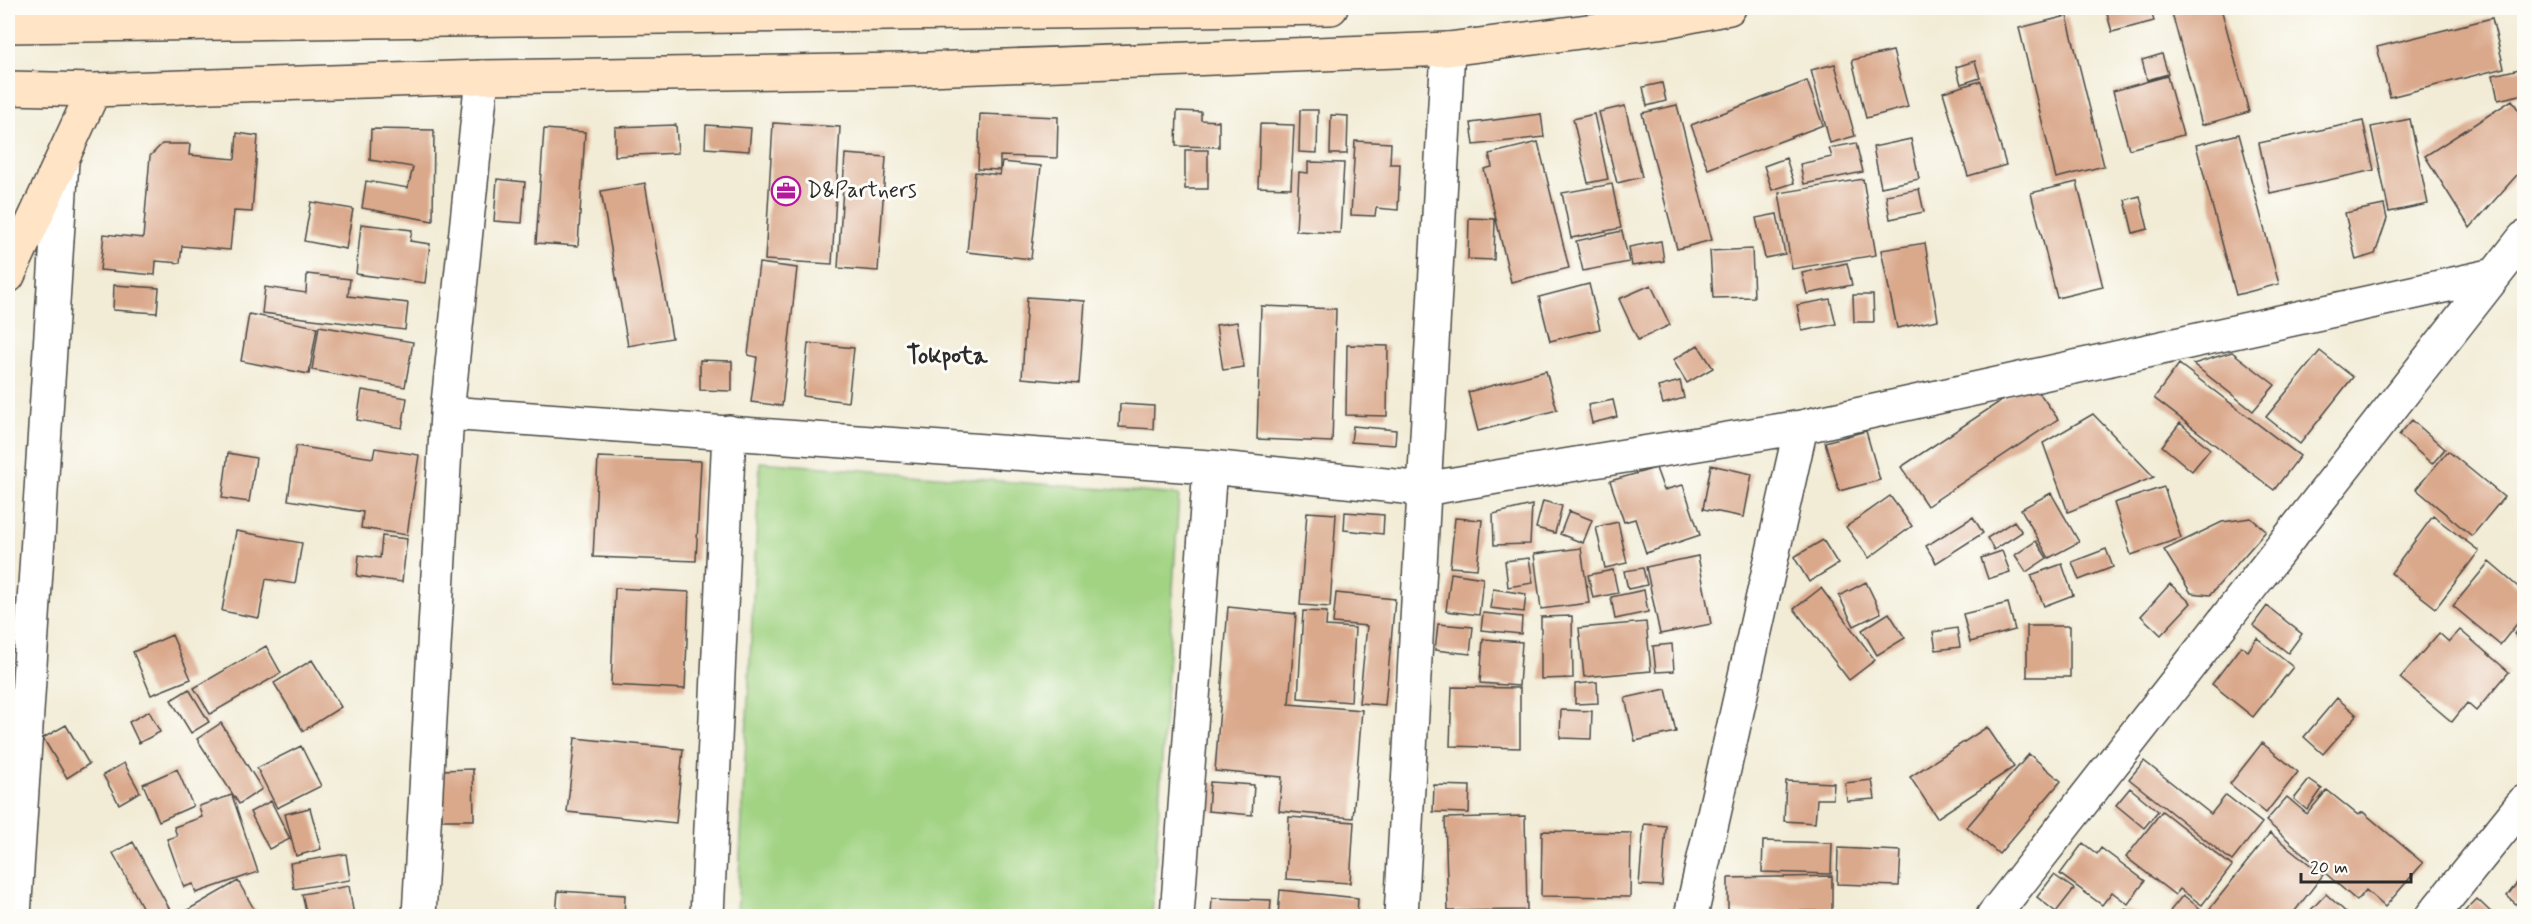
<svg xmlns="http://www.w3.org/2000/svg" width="2532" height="924" viewBox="0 0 2532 924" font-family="Mynerve,sans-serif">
  <rect width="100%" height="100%" fill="#fdfcf7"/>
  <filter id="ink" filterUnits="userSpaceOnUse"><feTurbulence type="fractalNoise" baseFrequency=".0167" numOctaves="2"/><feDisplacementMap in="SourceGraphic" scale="12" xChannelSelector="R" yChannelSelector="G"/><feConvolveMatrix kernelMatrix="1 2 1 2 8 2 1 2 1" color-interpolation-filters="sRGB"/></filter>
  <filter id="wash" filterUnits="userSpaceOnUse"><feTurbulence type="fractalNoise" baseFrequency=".008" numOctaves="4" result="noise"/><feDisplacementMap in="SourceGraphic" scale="24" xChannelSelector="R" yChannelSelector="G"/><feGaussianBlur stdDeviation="1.35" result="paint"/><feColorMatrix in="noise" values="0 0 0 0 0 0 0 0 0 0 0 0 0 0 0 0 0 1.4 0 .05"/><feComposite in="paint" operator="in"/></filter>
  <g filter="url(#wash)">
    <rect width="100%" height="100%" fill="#f2ecd6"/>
    <path fill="#a1d383" stroke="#667f57" stroke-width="1.5" d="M760 462 1179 495 1152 916H737Z"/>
    <g id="blocks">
      <path fill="#daa88b" d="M2116 8H2150L2154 21 2112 32 2106 10Z
        M2192 8H2221L2249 112 2202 125 2172 13Z
        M2067 16 2104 166 2056 178 2019 28Z
        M2492 18 2504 68 2390 97 2377 47Z
        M1893 51 1908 107 1866 118 1852 60Z
        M2162 54 2168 74 2147 80 2142 60Z
        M1975 61 1980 78 1961 84 1956 67Z
        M1835 64 1855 136 1830 143 1811 70Z
        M2524 68V94L2498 100 2493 75Z
        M2167 76 2183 135 2129 149 2113 91Z
        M1807 81 1823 125 1708 169 1691 125Z
        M1981 81 2006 165 1968 176 1943 92Z
        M1662 83 1666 101 1647 106 1643 87Z
        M2512 100 2524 119V167L2470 228 2425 156Z
        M1677 105 1712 240 1677 249 1642 113Z
        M1625 106 1642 177 1617 183 1599 112Z
        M1300 110H1318L1317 153 1299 152Z
        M1177 111 1201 112V120L1219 121V147L1176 146Z
        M980 114 1058 117 1057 158 1000 156V170L978 169Z
        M1541 114 1544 137 1474 145 1471 123Z
        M1594 114 1608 179 1588 183 1573 119Z
        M1331 115 1348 116 1347 154H1330Z
        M2410 119 2428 204 2389 212 2371 127Z
        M2363 121 2374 170 2270 193 2259 143Z
        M773 123 840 127 832 264 765 260Z
        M1260 124 1294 125 1291 188 1258 187Z
        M676 125 678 153 615 156V127Z
        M706 125 751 128 749 151 705 148Z
        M371 129 434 130 433 221 362 208 366 181 408 188 413 167 370 160Z
        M544 129 585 132 578 246 536 243Z
        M237 133 258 136 252 212 234 211 230 250 182 246 180 263 156 261 155 275 100 270 104 234 143 238 150 156 162 144H190L189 155 235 159Z
        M2239 134 2279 284 2236 295 2196 145Z
        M1911 139 1919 179 1881 187 1873 147Z
        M1355 141 1391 143 1390 164H1400L1398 210 1376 208 1375 216 1351 215Z
        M1538 142 1569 268 1511 282 1484 169 1492 167 1489 154Z
        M1856 143 1863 172 1804 184 1800 164 1832 157 1829 148Z
        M1185 150H1208V189H1185Z
        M845 154 886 157 878 271 838 268Z
        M1786 158 1794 183 1772 190 1764 166Z
        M1002 162 1041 166 1031 259 967 252 975 172 1000 175Z
        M1308 162 1344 163 1340 233 1296 231 1299 172 1308 173Z
        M497 179 525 182 522 223 494 221Z
        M1863 179 1876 255 1792 269 1779 193Z
        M2077 182 2103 287 2057 298 2031 193Z
        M645 183 672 338 628 346 601 191Z
        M1612 184 1621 228 1571 238 1562 193Z
        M1919 189 1924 212 1890 219 1886 195Z
        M2140 196 2148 229 2133 233 2125 200Z
        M311 202 353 209 346 249 304 241Z
        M2384 205 2387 219 2375 254 2356 260 2345 213Z
        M1777 214 1785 254 1765 258 1756 218Z
        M1469 218 1495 219 1494 260 1468 259Z
        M361 224 412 230 410 241 430 244 425 283 356 274Z
        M1622 231 1629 262 1583 271 1576 241Z
        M1661 241 1664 261 1632 266 1629 247Z
        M1925 243 1938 320 1897 328 1881 250Z
        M1752 249 1754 297 1713 298 1710 251Z
        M759 263 797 268 782 406 751 402 757 357 748 355Z
        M1847 263 1852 285 1807 294 1802 273Z
        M307 274 350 279 348 296 408 303 405 330 262 313 265 287 306 293Z
        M1589 284 1600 329 1550 341 1539 297Z
        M114 285 159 288 157 313 113 310Z
        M1651 285 1670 325 1638 340 1619 299Z
        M1853 295H1873L1874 322H1854Z
        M1027 297 1085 301 1079 383 1022 378Z
        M1830 299 1836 324 1802 331 1797 305Z
        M1261 306 1336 309 1332 442 1257 439Z
        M249 314 317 327 309 374 241 361Z
        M1237 322 1244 367 1223 370 1216 325Z
        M319 326 413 342 405 387 312 370Z
        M808 343 854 348 848 402 803 396Z
        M1347 345 1388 346 1387 416 1346 415Z
        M1698 345 1713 368 1687 383 1673 360Z
        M2320 351 2353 377 2300 444 2266 417Z
        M2232 352 2275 385 2253 411 2193 364Z
        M700 360 732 361V391L700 390Z
        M2179 364 2300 456 2274 490 2154 398Z
        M1546 371 1557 410 1478 431 1468 392Z
        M1680 381 1684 398 1663 404 1658 387Z
        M2031 381 2058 419 1927 506 1901 467Z
        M362 390 407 398 402 428 357 420Z
        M1613 400 1617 417 1592 423 1588 405Z
        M1120 404 1154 406 1153 429 1119 427Z
        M2093 414 2154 477 2068 512 2043 443Z
        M2412 420 2445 449 2432 464 2399 435Z
        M2180 423 2210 449 2192 471 2162 446Z
        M1353 426 1396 430 1395 445 1351 442Z
        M1866 431 1880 480 1839 491 1825 442Z
        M296 446 373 458 375 448 419 455 407 535 361 528 363 512 288 500Z
        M2448 451 2504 497 2472 536 2416 489Z
        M228 453 256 458 249 502 222 498Z
        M598 457 701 461 696 561 593 557Z
        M1711 465 1752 474 1744 517 1703 509Z
        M1656 468 1664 490 1683 485 1700 535 1646 553 1635 519 1624 522 1610 481Z
        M2164 487 2181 538 2131 555 2114 503Z
        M2051 493 2079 542 2049 558 2021 509Z
        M1890 496 1912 526 1869 558 1846 527Z
        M1543 501 1562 506 1555 533 1536 528Z
        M1532 505 1530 544 1494 545 1493 514Z
        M1569 511 1592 520 1583 543 1560 534Z
        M1307 512 1336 514 1330 607 1300 605Z
        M1345 512 1384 515 1383 534 1344 530Z
        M2433 516 2479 551 2436 608 2391 573Z
        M1973 517 1983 533 1936 563 1926 546Z
        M1455 518 1482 520 1477 569 1450 567Z
        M2251 518 2266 531 2210 595 2191 593 2164 550 2222 522Z
        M2014 521 2022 532 1994 550 1987 538Z
        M1618 522 1627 563 1605 568 1596 527Z
        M236 531 302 543 295 584 266 579 259 618 222 611Z
        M382 536 407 539 402 582 357 576 359 555 380 558Z
        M1823 540 1838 564 1809 582 1794 557Z
        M2036 541 2047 558 2026 572 2015 555Z
        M1581 548 1589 603 1541 609 1534 554Z
        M2106 549 2113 567 2079 580 2072 562Z
        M2002 551 2010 572 1988 579 1981 558Z
        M1698 556 1711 624 1660 634 1646 567Z
        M1529 558 1533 583 1508 587 1505 561Z
        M2489 562 2524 592V615L2500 645 2453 606Z
        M2062 564 2073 595 2044 606 2031 575Z
        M1643 568 1647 585 1628 589 1624 571Z
        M1613 570 1618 593 1593 598 1588 575Z
        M1451 573 1483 578 1479 615 1446 611Z
        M1866 582 1881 613 1854 626 1839 596Z
        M2170 584 2191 603 2161 635 2141 616Z
        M615 588 689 592 685 689 611 685Z
        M1821 588 1875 660 1849 680 1794 609Z
        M1493 589 1526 594 1524 612 1490 608Z
        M1644 590 1648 612 1615 619 1611 597Z
        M1336 593 1395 599 1385 705 1359 703 1367 626 1333 623Z
        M2008 603 2015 630 1970 642 1963 614Z
        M2267 606 2302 634 2288 653 2253 625Z
        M1228 607 1296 614 1289 704 1362 710 1353 818 1279 811 1282 777 1215 771Z
        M1303 611 1327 612 1326 626 1355 628 1351 702 1298 698Z
        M1483 613 1522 617 1521 634 1481 630Z
        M1889 613 1905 638 1877 655 1862 630Z
        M1572 616 1573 678 1541 679V617Z
        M2524 621V644L2514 634Z
        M1646 622 1651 671 1584 677 1579 628Z
        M1438 624 1473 627 1470 654 1435 650Z
        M2027 626H2070V677H2027Z
        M1957 628 1960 647 1936 650 1933 632Z
        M2460 630 2509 672 2476 711 2467 703 2452 722 2400 678 2439 633 2449 642Z
        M172 635 191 679 151 695 133 652Z
        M2257 638 2293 667 2253 717 2212 684 2241 646 2248 651Z
        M1483 639 1522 642 1519 686 1480 683Z
        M1672 644 1674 671 1656 672 1653 646Z
        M266 646 281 673 210 714 194 688Z
        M312 660 341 707 303 731 274 683Z
        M1597 682 1598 703 1575 704V684Z
        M1452 687 1520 688V748L1450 746Z
        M189 689 209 722 191 733 171 700Z
        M1666 689 1676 732 1635 741 1625 698Z
        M2337 698 2357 715 2323 754 2304 737Z
        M1561 710 1592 711 1591 739 1560 738Z
        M149 711 160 732 139 743 129 722Z
        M221 723 262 789 239 804 197 739Z
        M66 725 89 764 67 778 43 738Z
        M1987 727 2014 767 1937 818 1910 777Z
        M575 738 683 749 676 823 567 812Z
        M2262 743 2298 772 2266 813 2230 784Z
        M301 746 321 786 277 808 257 768Z
        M2029 754 2061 781 1999 854 1967 827Z
        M2144 761 2211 814 2226 795 2262 823 2232 861 2129 779Z
        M124 763 140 792 119 804 103 775Z
        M177 769 193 806 159 821 143 784Z
        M473 769 474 820H442V770Z
        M1872 780 1875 799 1847 801 1845 783Z
        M2309 780 2322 789 2307 810 2294 799Z
        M1786 781 1834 783 1833 799H1817L1815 823 1784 821Z
        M1210 782 1254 785 1252 815 1208 811Z
        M1434 785 1470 786 1469 813 1433 812Z
        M2130 788 2158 811 2144 828 2116 805Z
        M2327 790 2358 815 2363 812 2423 863 2385 907 2366 890 2357 901 2266 821 2287 797 2307 814Z
        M232 795 258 872 196 893 193 884 184 887 167 839 177 836 174 827 202 817 199 806Z
        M271 801 290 839 269 849 250 812Z
        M310 808 321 849 296 856 285 814Z
        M2162 811 2232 866 2202 905 2180 889 2175 895 2126 857Z
        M1525 816 1527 910 1448 911 1445 818Z
        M1289 817 1354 822 1350 883 1286 879Z
        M1644 824 1666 826 1662 886 1639 885Z
        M1542 831 1631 833 1630 897 1541 896Z
        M2270 833 2323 875 2291 916H2204Z
        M1763 841 1832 843 1831 874 1762 872Z
        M133 842 170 910 158 916H147L113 853Z
        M2083 843 2097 854 2101 848 2145 881 2128 904 2112 892 2102 905 2060 874Z
        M1838 848 1901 851 1899 886 1837 884Z
        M346 854 350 880 294 889 290 863Z
        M2524 874V911L2507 896Z
        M2054 875 2074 889 2056 912 2037 897Z
        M1832 876V911L1728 912V878Z
        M238 881 258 916H177Z
        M349 886 354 916H307L302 894Z
        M1280 890 1358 898 1357 916H1278Z
        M558 891 625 895 624 916H556Z
        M2326 894 2350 916H2305Z
        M2183 895 2203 911 2198 916H2177L2170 911Z
        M1212 898 1271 900 1270 916H1211Z
        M2477 899 2495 916H2460Z
        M2124 909 2150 916H2122Z"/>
    </g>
  </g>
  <g filter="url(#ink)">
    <use href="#blocks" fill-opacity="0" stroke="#494845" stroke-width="1.5"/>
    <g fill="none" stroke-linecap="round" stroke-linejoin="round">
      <g stroke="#494845" stroke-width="36">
        <path id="street" d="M447 413 1210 467 1424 489 1801 427 2494 275
          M14 916 62 161
          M419 916 447 413 482 77
          M707 916 729 432
          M1177 916 1210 467
          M1401 916 1448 49
          M1691 916 1801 427
          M1993 916 2524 238
          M2432 916 2524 802"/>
      </g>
      <g stroke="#494845" stroke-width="36">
        <path id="secondary" d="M8 26 1331 8
          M8 88 94 90 482 77 902 70 1448 49 1665 21 1729 8
          M8 276 94 90"/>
      </g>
      <use href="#street" stroke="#fff" stroke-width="33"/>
      <use href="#secondary" stroke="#ffe4c6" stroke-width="33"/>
    </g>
  </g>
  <defs>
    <g id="office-ring" transform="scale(1.5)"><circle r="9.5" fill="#fdfcf7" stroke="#b5179e" stroke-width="1.5"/><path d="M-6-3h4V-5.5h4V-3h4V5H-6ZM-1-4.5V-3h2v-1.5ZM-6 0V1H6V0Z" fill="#b5179e"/></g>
  </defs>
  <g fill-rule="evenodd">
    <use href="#office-ring" x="786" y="191"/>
  </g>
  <g text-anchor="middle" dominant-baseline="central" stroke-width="6" stroke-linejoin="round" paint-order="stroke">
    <g font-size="22" fill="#2b2b2b" stroke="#fdfcf7" text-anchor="start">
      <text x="807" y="191">D&amp;Partners</text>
    </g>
    <g font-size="24" font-weight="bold" fill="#2b2b2b" stroke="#fdfcf7">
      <text x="947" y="356">Tokpota</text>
    </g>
  </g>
  <rect width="2532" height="924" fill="none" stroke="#fdfcf7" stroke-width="30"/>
  <path d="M2301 873v9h110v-9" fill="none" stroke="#2b2b2b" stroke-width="3"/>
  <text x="2310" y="873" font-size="18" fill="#2b2b2b" stroke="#fdfcf7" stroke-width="4.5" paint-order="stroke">20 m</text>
</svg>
